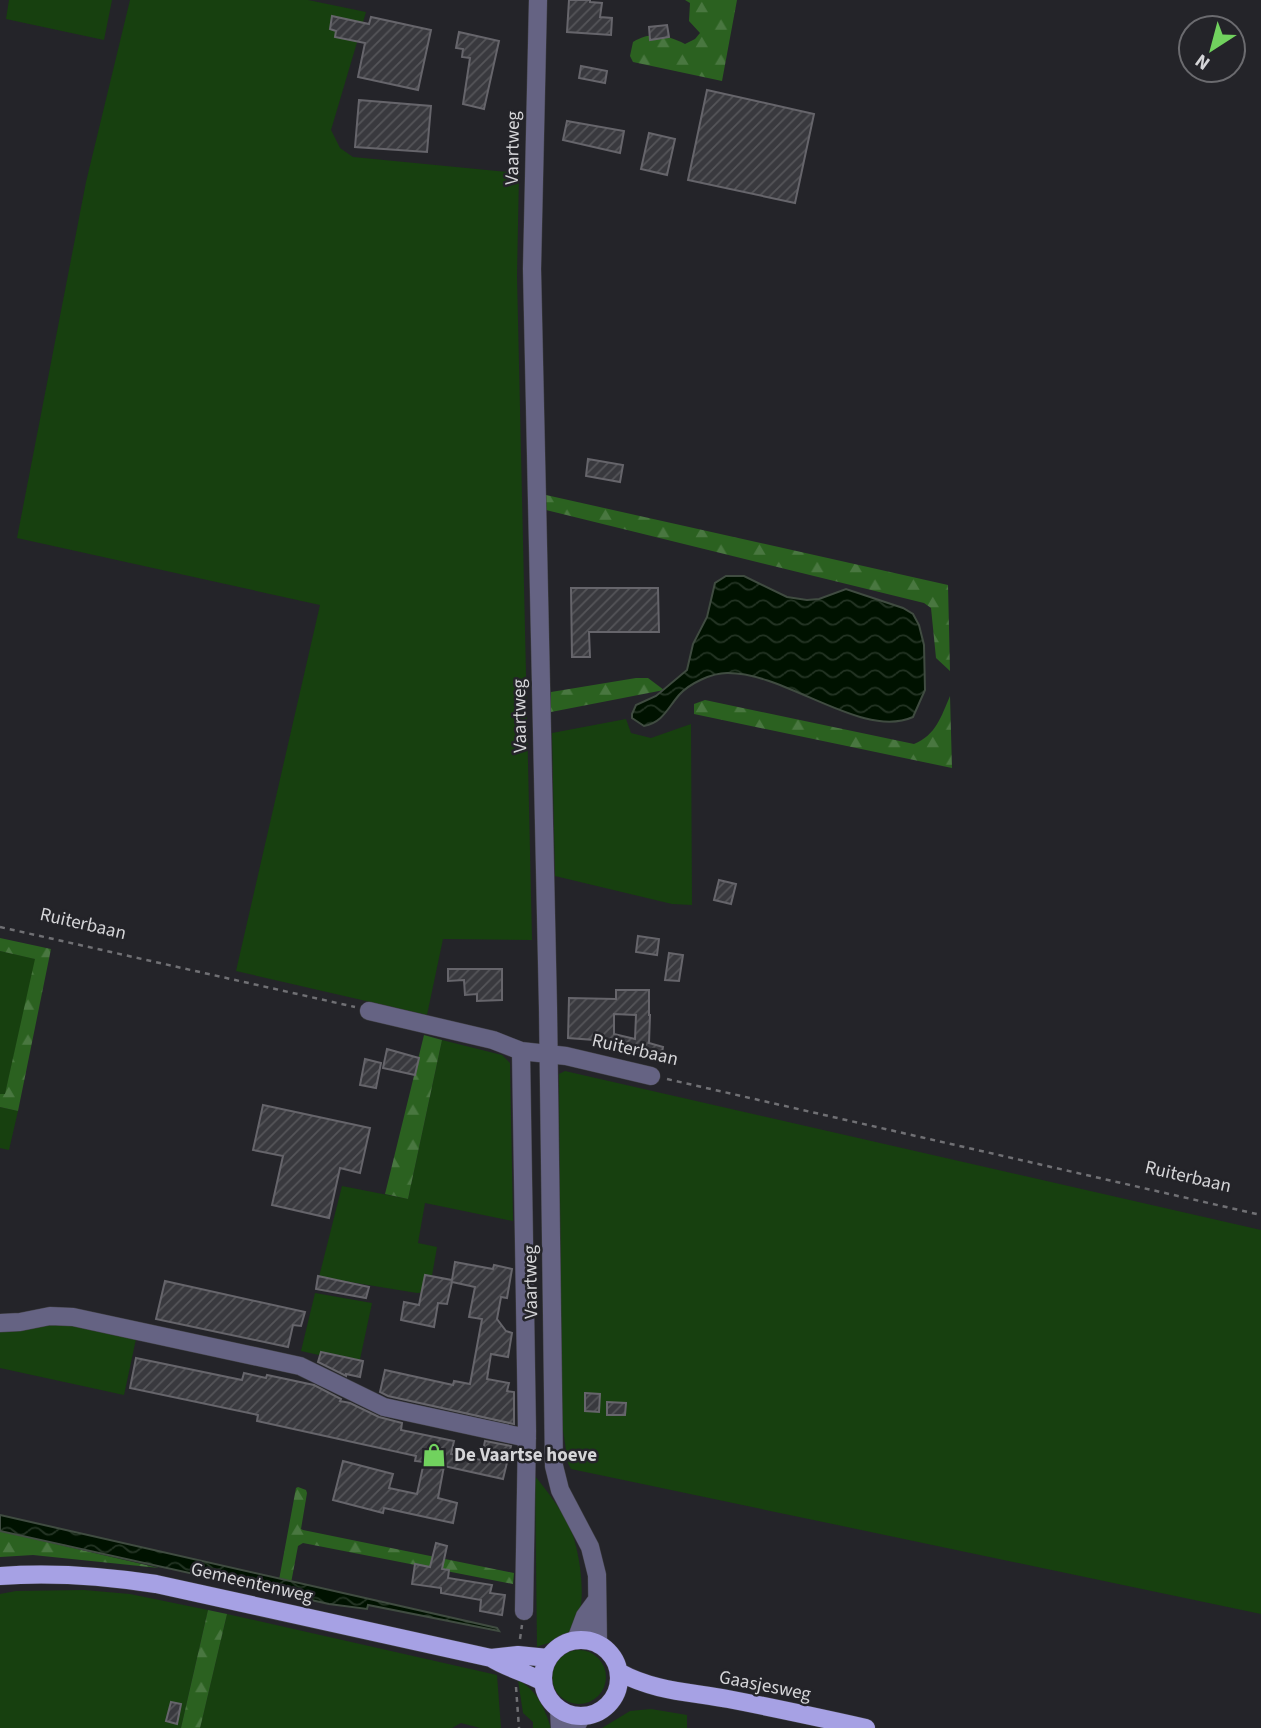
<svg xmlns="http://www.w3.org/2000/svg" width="1261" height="1728" viewBox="0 0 1261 1728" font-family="'Source Sans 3',sans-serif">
  <defs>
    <pattern id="forest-firs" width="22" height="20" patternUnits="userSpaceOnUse" patternTransform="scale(1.75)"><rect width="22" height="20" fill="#2b6120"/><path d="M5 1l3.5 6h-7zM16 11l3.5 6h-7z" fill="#497740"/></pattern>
    <pattern id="water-waves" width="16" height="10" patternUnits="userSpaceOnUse" patternTransform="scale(1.75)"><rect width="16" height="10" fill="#001200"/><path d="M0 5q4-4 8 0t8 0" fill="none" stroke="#243424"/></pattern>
    <pattern id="building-hatch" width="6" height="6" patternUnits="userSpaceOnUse" patternTransform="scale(1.75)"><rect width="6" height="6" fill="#39393e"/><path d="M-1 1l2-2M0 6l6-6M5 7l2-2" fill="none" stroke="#555559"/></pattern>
  </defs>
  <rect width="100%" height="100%" fill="#242429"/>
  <path fill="#17400f" d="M9 0H112L104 40 6 19Z
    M130 0H308L366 12 331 130 340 148 353 157 519 173 517 276 532 940 443 939 427 1015 236 971 320 605 17 538 86 182Z
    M626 719 631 733 651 738 691 724 692 905 672 904 555 876 552 733Z
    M0 951 36 959 5 1095 0 1094Z
    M442 1040 502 1055 510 1063 513 1221 425 1203 418 1243 437 1247 430 1287 427 1292 417 1293 319 1277 342 1186 408 1199Z
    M565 1071 1261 1230V1614L571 1469 568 1463 562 1424 559 1081V1074Z
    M0 1107 18 1111 9 1150 0 1148Z
    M315 1293 372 1303 359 1364 301 1351Z
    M59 1321 136 1339 124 1395 0 1368V1330L10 1332Z
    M535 1476C547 1491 560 1508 569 1525 580 1548 592 1619 567 1635 559 1641 546 1643 537 1647Z
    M84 1590 130 1594 208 1610 181 1728H0V1594L16 1591Z
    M227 1614 497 1675 501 1728H480L461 1723 452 1728H200Z
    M552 1677a27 27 0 1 1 54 0a27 27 0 1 1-54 0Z
    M518 1680C537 1690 545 1709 551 1728H533V1722L523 1713Z
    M651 1709 687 1715V1728H602L630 1711Z"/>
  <path fill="url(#forest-firs)" d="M685 0H737L722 81 633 62 630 56 633 42C651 31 667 35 685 44L695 39 700 33 689 21 690 3Z
    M546 495 948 585 950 671 936 658 931 608 924 603 546 510Z
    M636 678H648L664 690 551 712V692Z
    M950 696 952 768 694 714V704L705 700 914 744C936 735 941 717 950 696Z
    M0 938 51 949 18 1111 0 1107V1094H5L35 959 0 951Z
    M424 1035 442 1040 408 1199 385 1194Z
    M298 1487 306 1490 307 1493 301 1529 303 1530 514 1573 513 1584 303 1543 298 1546 291 1583 279 1580 296 1488Z
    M0 1531 159 1568 33 1555 0 1557Z
    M208 1610 227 1614 202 1720 200 1728H181Z"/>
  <path fill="url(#water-waves)" stroke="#404c41" stroke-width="2" d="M726 576H744L787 597 807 600 819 599 846 589 903 608 913 614 919 625 924 645 925 690 913 717C862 740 786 672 727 673 712 673 690 683 679 695 667 709 663 722 644 726L632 718V714L636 705 656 696 687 670 693 644 707 617 715 583Z
    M0 1515 497 1628 499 1631 368 1605 367 1609 329 1604 0 1531Z"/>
  <path fill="url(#building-hatch)" stroke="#66656b" stroke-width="2" fill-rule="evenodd" d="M569 0H590V2L602 3 600 17 612 18 611 35 567 32Z
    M332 16 369 24 371 17 431 30 418 90 358 77 365 43 335 37 336 31 330 29Z
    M667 25 669 37 650 40 649 27Z
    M459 32 499 41 484 109 463 104 470 58 462 57 463 49 456 48Z
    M581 66 607 71 605 83 579 78Z
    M707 90 814 114 795 203 688 180Z
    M359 100 431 106 427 152 355 147Z
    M567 121 624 131 620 153 563 140Z
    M649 133 675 139 667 175 641 169Z
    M588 459 623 465 620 482 586 476Z
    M571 588H658L659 632H589L590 657H572Z
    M719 880 736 884 731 904 714 900Z
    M638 936 659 939 657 955 636 952Z
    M669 953 683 955 679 981 665 980Z
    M448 969H502V1000L477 1001V994L465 995 464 980 448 981Z
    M616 990H649V1015H650L649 1043 663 1047 662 1053 631 1050 607 1045 608 1041 568 1038 569 998 616 999ZM614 1014 636 1015 635 1039 614 1034Z
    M387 1049 419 1058 415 1075 383 1068Z
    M365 1059 381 1063 376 1088 360 1085Z
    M263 1105 370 1128 360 1173 340 1168 329 1218 272 1205 283 1156 253 1150Z
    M455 1262 493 1269 494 1265 512 1269 507 1298 501 1297 497 1319 506 1331 512 1333 508 1357 491 1354 487 1379 509 1383 507 1391 514 1392V1424L388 1396 380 1392 385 1370 453 1385 454 1381 470 1384 482 1319 469 1317 475 1287 452 1282 447 1304 438 1303 434 1327 401 1320 404 1302 419 1305 425 1275 452 1280Z
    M318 1276 369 1287 366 1298 316 1289Z
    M165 1281 305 1312 301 1326 293 1325 288 1347 156 1319Z
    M321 1352 363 1361 360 1377 346 1374V1376L318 1362Z
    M136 1358 242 1380 244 1373 266 1378 267 1375 314 1385 341 1399 340 1401 350 1403 379 1417 402 1423 401 1430 454 1441 451 1454 481 1460 485 1441 511 1446 503 1479 444 1466 438 1498 457 1503 453 1523 384 1508 383 1513 333 1500 343 1461 393 1474 389 1488 417 1494 424 1462 415 1461 416 1456 257 1421 258 1415 130 1388Z
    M585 1393 600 1394 599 1412 585 1411Z
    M607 1402 626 1403 625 1415H607Z
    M436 1543 447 1546 442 1569 449 1570 448 1578 492 1585 490 1593 505 1595 502 1615 480 1611 481 1600 441 1593V1588L412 1584 415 1564 430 1567Z
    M171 1702 181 1704 177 1724 166 1721Z"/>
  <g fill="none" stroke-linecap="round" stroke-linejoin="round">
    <g stroke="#404045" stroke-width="19">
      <path id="minor" d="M538 0 532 269 548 1008 554 1466 560 1490 590 1547 597 1575 598 1644
        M369 1011 493 1040 521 1051 566 1056 651 1076
        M521 1051 527 1431 524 1611
        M0 1323 20 1322 50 1316 73 1317 300 1366 384 1407 527 1438
        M576 1640 585 1616 596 1601
        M559 1709 560 1728
        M575 1728 582 1716"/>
    </g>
    <g stroke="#404045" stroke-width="19">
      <path id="major" d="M0 1576C52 1572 104 1576 156 1584L491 1658C508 1669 526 1672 543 1682
        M543 1678a38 38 0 1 1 76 0a38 38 0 1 1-76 0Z
        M491 1658 518 1655 548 1658
        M619 1672C653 1691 690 1692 728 1699 775 1708 821 1718 866 1728"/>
    </g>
    <path stroke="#707074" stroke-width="2.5" stroke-dasharray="5 5" stroke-linecap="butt" d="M0 927 355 1007
      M667 1079 1261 1215
      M520 1639 522 1625
      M516 1687 519 1728"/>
    <use href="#minor" stroke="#656383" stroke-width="18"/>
    <use href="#major" stroke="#a6a1e4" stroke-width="18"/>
  </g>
  <defs>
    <g id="shop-bare" transform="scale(1.89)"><path d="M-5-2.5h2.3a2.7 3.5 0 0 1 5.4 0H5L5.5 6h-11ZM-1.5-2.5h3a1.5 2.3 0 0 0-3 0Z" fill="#71d25e" stroke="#242429" stroke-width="2.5" paint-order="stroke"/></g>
  </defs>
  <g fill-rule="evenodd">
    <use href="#shop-bare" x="434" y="1455"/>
  </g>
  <g text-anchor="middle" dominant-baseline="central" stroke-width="5" stroke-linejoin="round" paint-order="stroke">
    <g font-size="19" fill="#d5d5d8" stroke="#242429">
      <text transform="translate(513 148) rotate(-89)">Vaartweg</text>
      <text transform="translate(520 716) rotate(-91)">Vaartweg</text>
      <text transform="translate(83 924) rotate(13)">Ruiterbaan</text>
      <text transform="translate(635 1050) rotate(13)">Ruiterbaan</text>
      <text transform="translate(1188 1177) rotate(13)">Ruiterbaan</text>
      <text transform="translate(531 1282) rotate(-91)">Vaartweg</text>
      <text transform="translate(252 1583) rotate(13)">Gemeentenweg</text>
      <text transform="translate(765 1686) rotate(11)">Gaasjesweg</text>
    </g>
    <g font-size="19" font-weight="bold" fill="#d5d5d8" stroke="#242429" text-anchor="start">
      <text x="454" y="1455">De Vaartse hoeve</text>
    </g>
  </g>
  <g transform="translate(1212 49) rotate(216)"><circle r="33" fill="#242429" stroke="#6b6b6f" stroke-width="2"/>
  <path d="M0-5L12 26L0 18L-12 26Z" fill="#71d25e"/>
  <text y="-10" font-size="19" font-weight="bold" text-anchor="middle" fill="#d5d5d8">N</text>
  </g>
</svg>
